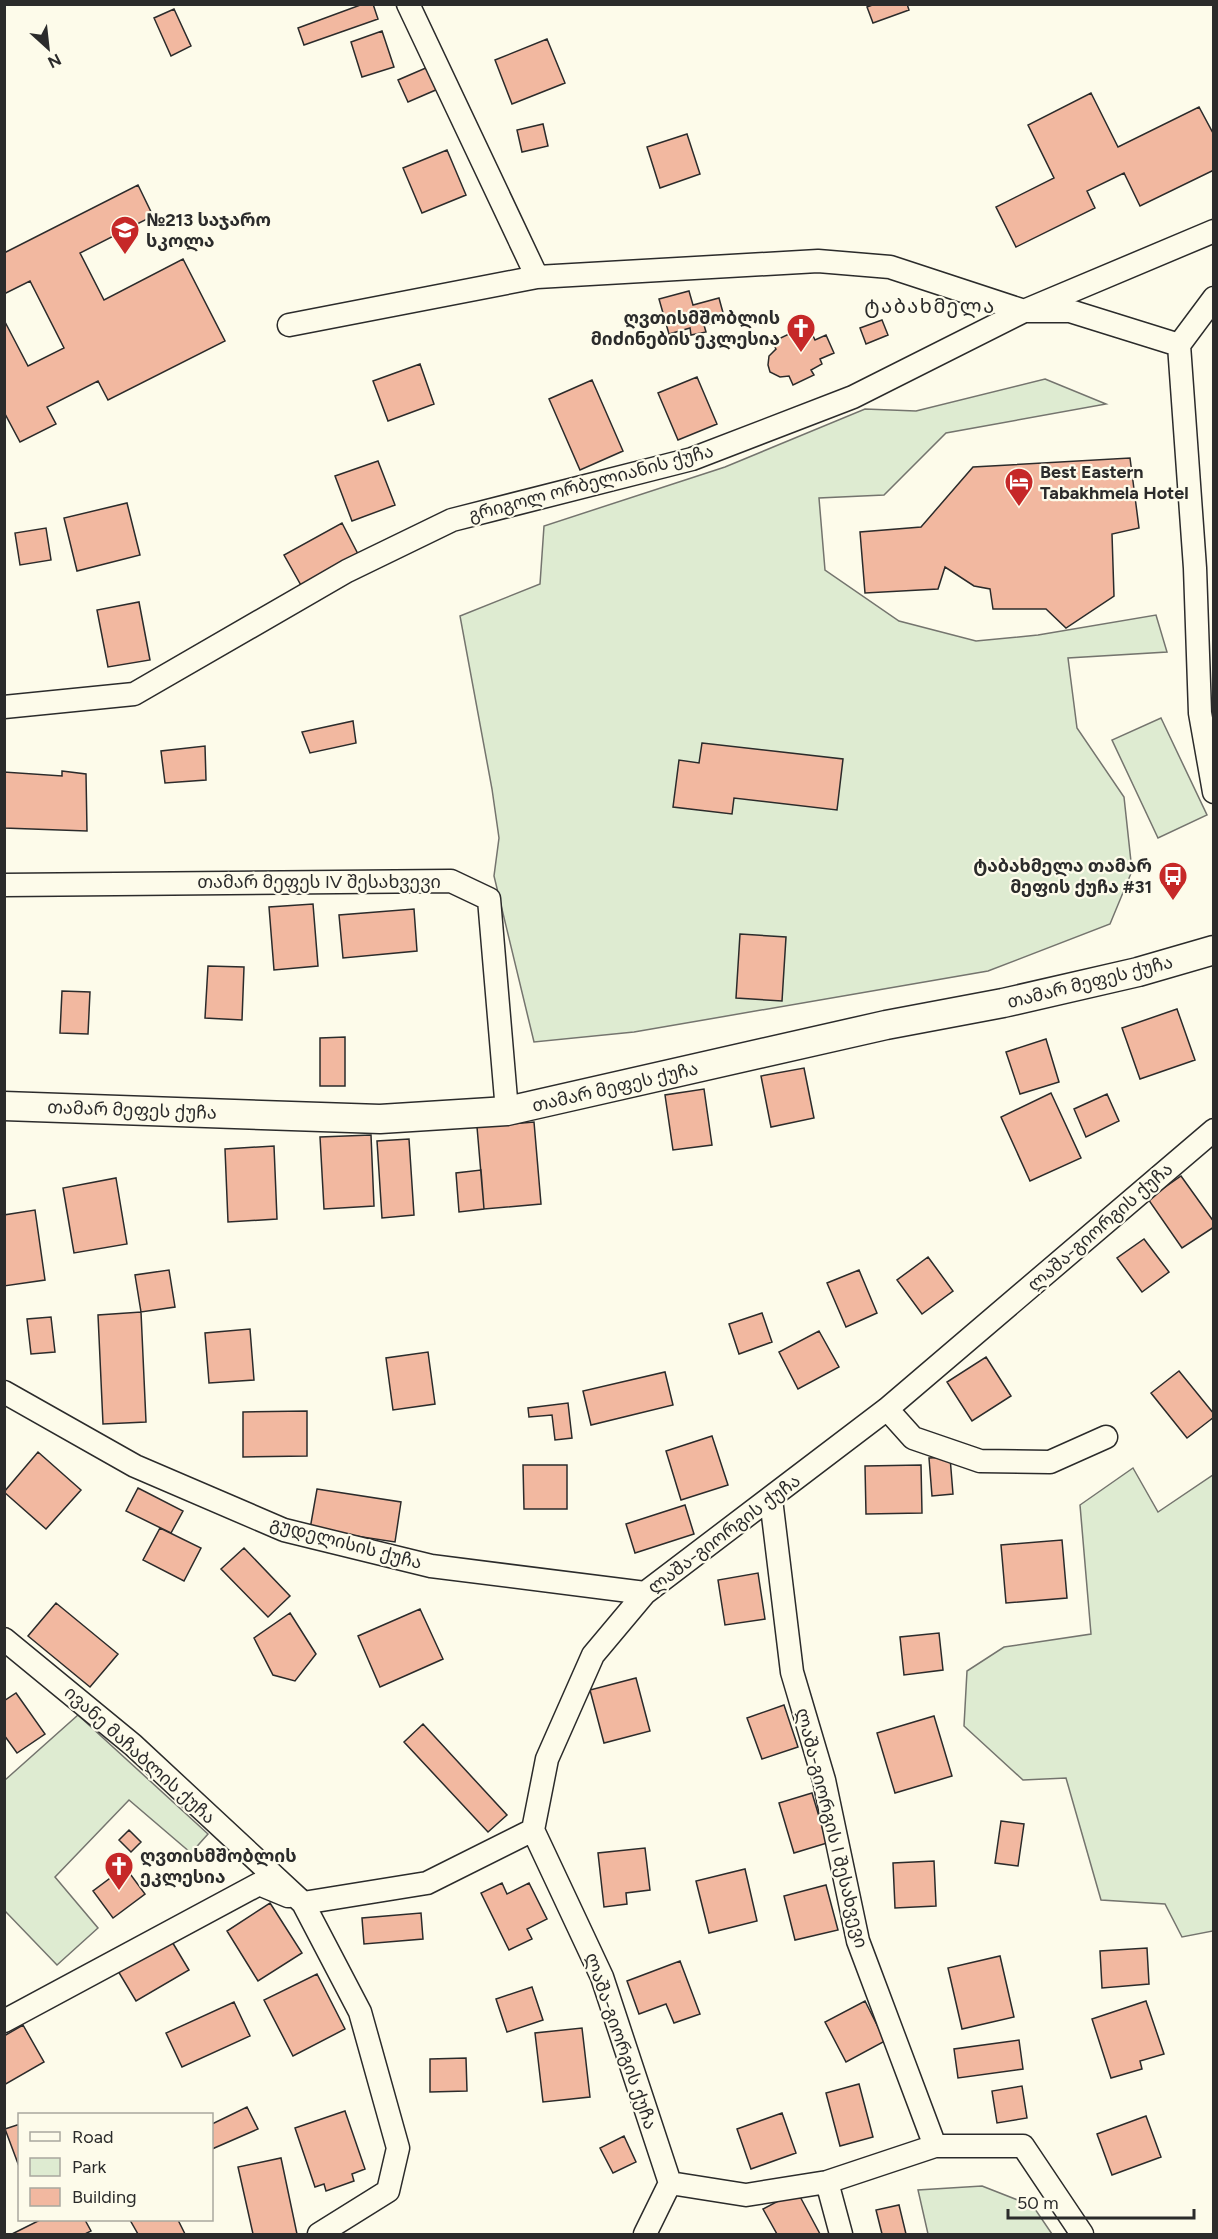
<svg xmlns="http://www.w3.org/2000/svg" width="1218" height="2239" viewBox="0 0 1218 2239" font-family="Figtree,'Noto Sans Georgian',sans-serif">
  <rect width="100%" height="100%" fill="#fdfbea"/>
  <path fill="#deebd1" stroke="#74746e" stroke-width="1.5" d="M1045 379 1106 404 946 433 884 495 819 498 825 570 899 621 976 641 1038 635 1156 615 1167 652 1068 658 1077 728 1124 797 1132 871 1110 924 988 971 634 1032 534 1042 494 876 499 838 492 789 460 616 540 584 544 526 725 467 865 409 916 411Z
    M1161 718 1207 815 1158 838 1112 740Z
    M1133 1468 1158 1512 1213 1475V1931L1182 1937 1165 1904 1101 1900 1066 1778 1023 1780 964 1726 967 1671 1004 1647 1091 1634 1080 1505Z
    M78 1715 208 1834 191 1853 129 1800 55 1877 98 1928 57 1965 5 1911V1780Z
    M982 2186 1033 2206 1052 2234H928L918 2190Z"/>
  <path fill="#f2b8a0" stroke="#2b2b2b" stroke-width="1.5" d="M363 4H373L378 19 304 45 298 28Z
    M875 4H907L909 10 873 23 867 7Z
    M174 9 191 46 171 56 154 18Z
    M382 31 394 67 362 77 351 42Z
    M547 39 565 83 512 104 495 60Z
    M428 67 438 89 408 102 398 80Z
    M1091 93 1118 147 1199 107 1214 135V170L1140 206 1124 173 1087 191 1095 208 1016 247 996 207 1054 178 1028 125Z
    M543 124 548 146 522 152 517 130Z
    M687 134 700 174 660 188 647 147Z
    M447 150 466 195 422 213 403 168Z
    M138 185 153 216 80 253 104 300 183 259 225 341 108 400 98 381 47 407 56 424 20 442 4 412V320L28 366 64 348 30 281 4 294V253Z
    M689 291 693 305 719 298 725 320 704 325 706 332 691 335 690 328 669 334 659 299Z
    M882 320 888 335 866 344 860 328Z
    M808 325 815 340 826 335 834 353 820 359 822 364 811 370 814 375 793 385 789 376 780 377 770 372 768 365 769 356 776 349 772 342Z
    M420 364 434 404 388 421 373 381Z
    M697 377 717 424 678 440 658 393Z
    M592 380 623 451 580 470 549 399Z
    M1130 458 1139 528 1112 534 1114 596 1066 628 1046 609H993L990 589 974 586 945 567 938 589 865 593 860 532 921 527 973 467Z
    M378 461 395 505 352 521 335 476Z
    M127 503 140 555 77 571 64 518Z
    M342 523 359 556 302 587 284 555Z
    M46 528 51 560 20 565 15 533Z
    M139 602 150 660 108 667 97 610Z
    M353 721 356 743 310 753 302 732Z
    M702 743 843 759 837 810 734 798 732 814 673 807 679 760 699 763Z
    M205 746 206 780 165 783 161 751Z
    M62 771 86 774 87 831 4 828V772L62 776Z
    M313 904 318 966 274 970 269 907Z
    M414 909 417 951 343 958 339 915Z
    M740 934 786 937 782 1001 736 998Z
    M208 966 244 967 242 1020 205 1018Z
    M62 991 90 992 88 1034 60 1033Z
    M1177 1009 1195 1060 1140 1079 1122 1028Z
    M345 1037V1086H320V1038Z
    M1046 1039 1059 1082 1020 1094 1006 1052Z
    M804 1068 814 1118 771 1127 761 1076Z
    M704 1089 712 1145 673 1150 665 1095Z
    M1051 1093 1081 1158 1030 1181 1001 1117Z
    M1107 1094 1119 1121 1086 1137 1074 1109Z
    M534 1122 541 1204 484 1209 477 1127Z
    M371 1135 374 1206 324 1209 320 1137Z
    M409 1139 414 1215 382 1218 377 1141Z
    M274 1146 277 1219 228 1222 225 1149Z
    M481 1170 484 1209 459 1212 456 1173Z
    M1181 1176 1214 1222V1227L1182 1248 1148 1199Z
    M116 1178 127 1244 74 1253 63 1188Z
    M35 1210 45 1280 4 1286V1215Z
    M1144 1239 1169 1272 1142 1292 1117 1258Z
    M928 1257 953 1291 922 1314 897 1280Z
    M169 1270 175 1307 141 1312 135 1275Z
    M859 1270 877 1313 846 1327 827 1283Z
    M141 1312 146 1422 103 1424 98 1315Z
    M762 1313 772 1342 739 1354 729 1324Z
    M51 1317 55 1352 31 1354 27 1319Z
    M250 1329 254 1380 209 1383 205 1333Z
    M819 1331 839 1367 798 1389 779 1352Z
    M428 1352 435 1404 393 1410 386 1358Z
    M986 1357 1011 1396 972 1421 947 1382Z
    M1179 1371 1214 1414V1417L1187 1438 1151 1393Z
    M665 1372 673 1405 591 1425 583 1391Z
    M568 1403 572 1438 555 1440 552 1415 529 1417 528 1408Z
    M307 1411V1456L243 1457V1412Z
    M712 1436 728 1485 681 1500 666 1451Z
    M38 1452 81 1490 46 1529 4 1492Z
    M950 1457 953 1494 932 1496 929 1458Z
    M523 1465H567V1509H524Z
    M921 1465 922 1513 866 1514 865 1466Z
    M138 1488 183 1511 171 1533 126 1511Z
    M317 1489 401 1502 395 1542 310 1529Z
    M685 1505 694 1534 635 1553 626 1524Z
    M160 1528 201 1548 184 1581 143 1560Z
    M1062 1540 1067 1598 1006 1603 1001 1545Z
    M244 1548 290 1596 268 1617 221 1569Z
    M758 1573 765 1619 725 1625 718 1580Z
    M56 1603 118 1654 90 1687 28 1636Z
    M420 1609 443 1659 380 1687 358 1636Z
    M290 1613 316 1654 295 1681 273 1675 254 1638Z
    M939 1633 943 1670 904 1675 900 1637Z
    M636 1678 650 1731 604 1743 590 1690Z
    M16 1693 45 1734 17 1753 4 1735V1701Z
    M784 1705 798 1747 762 1759 747 1718Z
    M934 1716 952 1776 895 1793 877 1733Z
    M423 1724 507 1815 488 1832 404 1742Z
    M812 1793 827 1843 794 1853 779 1803Z
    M1001 1821 1024 1824 1018 1866 995 1863Z
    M129 1830 141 1842 131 1852 119 1840Z
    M645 1848 650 1890 626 1893 627 1904 604 1907 598 1853Z
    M934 1861 936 1906 895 1908 893 1863Z
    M125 1867 145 1894 113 1918 93 1891Z
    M745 1869 757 1921 709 1933 696 1881Z
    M502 1883 507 1894 529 1883 547 1919 527 1929 532 1939 509 1950 481 1893Z
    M826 1885 838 1930 795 1940 784 1896Z
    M270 1903 302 1953 258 1981 227 1931Z
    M421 1913 423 1939 364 1944 362 1918Z
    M171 1940 189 1970 136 2001 118 1971Z
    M1147 1948 1149 1984 1102 1988 1100 1951Z
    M1000 1956 1014 2017 962 2029 948 1968Z
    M680 1961 700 2014 674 2023 666 2004 639 2014 627 1981Z
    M317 1974 345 2029 293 2056 264 2000Z
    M532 1987 543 2020 507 2032 496 1999Z
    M865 2001 885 2041 846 2062 825 2022Z
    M1146 2001 1164 2054 1140 2061 1142 2069 1111 2078 1092 2019Z
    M234 2002 250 2036 182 2067 166 2033Z
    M23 2025 44 2062 4 2085V2036Z
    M582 2028 590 2097 543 2102 535 2033Z
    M1019 2040 1023 2069 958 2078 954 2049Z
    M466 2058 467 2091 430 2092V2059Z
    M859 2084 873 2137 840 2146 826 2093Z
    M1022 2086 1027 2118 997 2123 992 2091Z
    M247 2107 258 2129 212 2149V2124Z
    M345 2111 365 2169 352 2174 354 2181 326 2191 324 2184 315 2187 295 2128Z
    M782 2113 796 2153 751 2169 737 2129Z
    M1146 2116 1161 2157 1112 2175 1097 2134Z
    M20 2124V2169L5 2129Z
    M624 2136 636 2162 613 2173 600 2148Z
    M281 2158 297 2234H253L238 2167Z
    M797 2191 820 2234H777L763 2209Z
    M899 2205 906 2234H882L876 2210Z
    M40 2220H85L91 2231 85 2234H12Z
    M130 2220H178L185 2234H138Z"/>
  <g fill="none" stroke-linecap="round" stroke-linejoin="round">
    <g stroke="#2b2b2b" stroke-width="25">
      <path id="minor" d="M408 4 537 277
        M1214 298 1179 345 1195 568 1200 713 1214 792
        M289 325 537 277 818 261 890 267 1024 311H1070L1179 345
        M4 707 134 694 347 571 452 520 692 459 853 397 1024 311 1214 231
        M4 885 451 881 489 899 507 1111
        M4 1392 135 1466 284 1530 431 1566 645 1593
        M887 1409 913 1438 980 1461 1050 1462 1106 1437
        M771 1499 792 1672 824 1780 858 1941 935 2146
        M4 1639 133 1745 303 1903 360 2012 398 2148 388 2191 319 2234
        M303 1903 427 1883 533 1830
        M4 2021 259 1884 288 1896
        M827 2182 841 2234
        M645 2234 670 2183
        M1082 2234 1023 2146H935L827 2182 746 2195 670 2183 602 1977 533 1830 547 1759 593 1655 645 1593 887 1409 1214 1130"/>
    </g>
    <g stroke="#2b2b2b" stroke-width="31">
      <path id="tertiary" d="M4 1106 380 1119 507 1111 886 1025 1003 1003 1138 972 1214 950"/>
    </g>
    <use href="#minor" stroke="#fdfbea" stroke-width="22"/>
    <use href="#tertiary" stroke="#fdfbea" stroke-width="28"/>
  </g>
  <defs>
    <g id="school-pin" transform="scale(1.5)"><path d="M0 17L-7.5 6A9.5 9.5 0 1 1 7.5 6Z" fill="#c62828" stroke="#fdfbea"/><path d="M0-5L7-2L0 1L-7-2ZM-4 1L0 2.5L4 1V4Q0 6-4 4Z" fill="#fff"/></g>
    <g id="church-pin" transform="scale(1.5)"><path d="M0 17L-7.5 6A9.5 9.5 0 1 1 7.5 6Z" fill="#c62828" stroke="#fdfbea"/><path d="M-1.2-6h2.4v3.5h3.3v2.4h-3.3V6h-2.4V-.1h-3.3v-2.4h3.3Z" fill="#fff"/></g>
    <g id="hotel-pin" transform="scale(1.5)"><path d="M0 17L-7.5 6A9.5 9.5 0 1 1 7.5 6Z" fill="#c62828" stroke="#fdfbea"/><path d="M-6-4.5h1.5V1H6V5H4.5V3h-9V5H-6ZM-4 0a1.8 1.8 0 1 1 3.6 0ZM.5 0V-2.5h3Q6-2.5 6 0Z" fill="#fff"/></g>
    <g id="bus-pin" transform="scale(1.5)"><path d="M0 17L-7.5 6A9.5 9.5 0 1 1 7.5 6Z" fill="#c62828" stroke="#fdfbea"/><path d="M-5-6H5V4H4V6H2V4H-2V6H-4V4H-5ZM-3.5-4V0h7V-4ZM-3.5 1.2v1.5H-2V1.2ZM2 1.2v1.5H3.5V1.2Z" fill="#fff"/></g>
  </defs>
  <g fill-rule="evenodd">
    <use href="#school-pin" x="125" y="230"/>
    <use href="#church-pin" x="801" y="328"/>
    <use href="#hotel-pin" x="1019" y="482"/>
    <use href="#bus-pin" x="1173" y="876"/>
    <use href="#church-pin" x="119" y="1866"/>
  </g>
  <g text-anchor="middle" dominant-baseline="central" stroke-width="4.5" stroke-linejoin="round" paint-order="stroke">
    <g font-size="18" font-weight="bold" fill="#2b2b2b" stroke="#fdfbea" text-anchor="start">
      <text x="146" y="220">№213 საჯარო<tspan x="146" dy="21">სკოლა</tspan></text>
      <text x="780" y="318" text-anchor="end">ღვთისმშობლის<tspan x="780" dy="21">მიძინების ეკლესია</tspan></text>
      <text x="1040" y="472">Best Eastern<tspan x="1040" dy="21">Tabakhmela Hotel</tspan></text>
      <text x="1152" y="866" text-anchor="end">ტაბახმელა თამარ<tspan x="1152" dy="21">მეფის ქუჩა #31</tspan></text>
      <text x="140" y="1856">ღვთისმშობლის<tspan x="140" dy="21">ეკლესია</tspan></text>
    </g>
    <g font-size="18" fill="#2b2b2b" stroke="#fdfbea">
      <text transform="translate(591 483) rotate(-15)">გრიგოლ ორბელიანის ქუჩა</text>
      <text x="319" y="882">თამარ მეფეს IV შესახვევი</text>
      <text transform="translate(1090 982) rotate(-14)">თამარ მეფეს ქუჩა</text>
      <text transform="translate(615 1087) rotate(-13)">თამარ მეფეს ქუჩა</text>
      <text transform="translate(132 1110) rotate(2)">თამარ მეფეს ქუჩა</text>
      <text transform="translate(1100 1227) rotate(-41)">ლაშა-გიორგის ქუჩა</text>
      <text transform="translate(724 1534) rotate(-37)">ლაშა-გიორგის ქუჩა</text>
      <text transform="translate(346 1543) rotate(15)">გუდელისის ქუჩა</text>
      <text transform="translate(140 1755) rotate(42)">ივანე მაჩაბლის ქუჩა</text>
      <text transform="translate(832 1828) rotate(76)">ლაშა-გიორგის I შესახვევი</text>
      <text transform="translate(621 2041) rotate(71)">ლაშა-გიორგის ქუჩა</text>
    </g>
    <g font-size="20" letter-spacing="1.5" fill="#2b2b2b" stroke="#fdfbea">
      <text x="930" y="306">ტაბახმელა</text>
    </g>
  </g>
  <rect width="1218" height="2239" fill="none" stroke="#2b2b2b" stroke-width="12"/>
  <rect x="18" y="2113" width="195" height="108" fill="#fdfbea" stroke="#a9a89e" stroke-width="1.5"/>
  <rect x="30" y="2132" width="30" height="9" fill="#fdfbea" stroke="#a9a89e" stroke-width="1.5"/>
  <text x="72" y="2143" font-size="18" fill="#2b2b2b">Road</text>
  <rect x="30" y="2158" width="30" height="18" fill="#deebd1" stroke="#a9a89e" stroke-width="1.5"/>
  <text x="72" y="2173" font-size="18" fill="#2b2b2b">Park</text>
  <rect x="30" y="2188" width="30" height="18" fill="#f2b8a0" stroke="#a9a89e" stroke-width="1.5"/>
  <text x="72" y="2203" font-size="18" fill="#2b2b2b">Building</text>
  <g transform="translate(48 48) rotate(153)" stroke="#fdfbea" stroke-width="4.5" paint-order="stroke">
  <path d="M0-4.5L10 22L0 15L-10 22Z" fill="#2b2b2b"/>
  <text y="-9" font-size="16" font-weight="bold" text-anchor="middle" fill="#2b2b2b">N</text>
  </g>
  <path d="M1008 2209v9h186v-9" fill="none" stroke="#2b2b2b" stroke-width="3"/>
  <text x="1017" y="2209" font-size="18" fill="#2b2b2b" stroke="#fdfbea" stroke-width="4.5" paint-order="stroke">50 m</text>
</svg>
